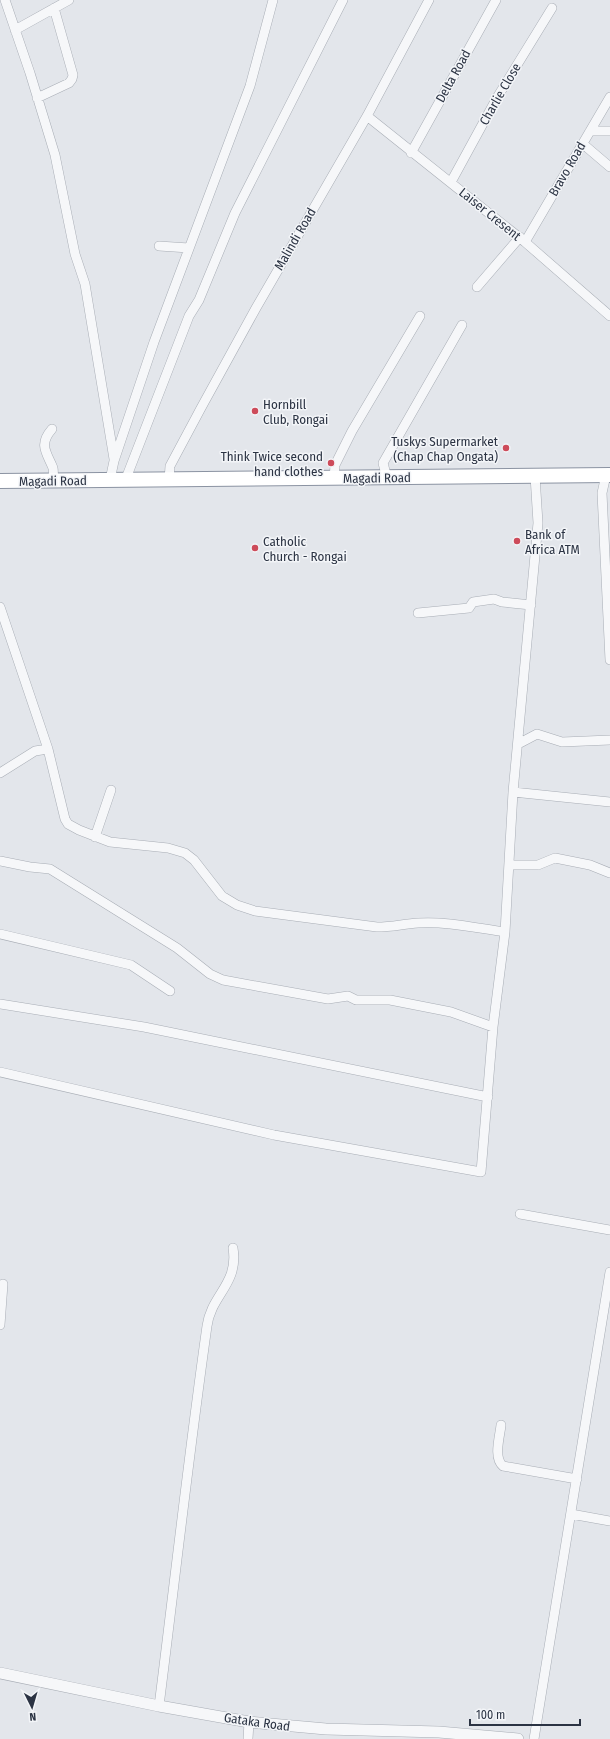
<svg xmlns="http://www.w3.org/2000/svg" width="610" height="1739" viewBox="0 0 610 1739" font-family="'Fira Sans Condensed',sans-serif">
  <rect width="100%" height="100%" fill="#e3e6eb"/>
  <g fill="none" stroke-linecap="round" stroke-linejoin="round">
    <g stroke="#a8adb5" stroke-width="10">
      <path id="minor" d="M5 0 30 73 55 155 75 254 85 284 114 459
        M15 30 69 0
        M37 98 69 83 72 79 73 75 54 8
        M367 116 525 242 610 316
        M590 131H610
        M583 144 610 167
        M411 153 496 0
        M451 182 498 96 552 8
        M525 242 610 97
        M159 246 189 248
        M477 287 520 237
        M52 429C38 445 47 453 53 468 54 472 53 477 53 481
        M606 475 602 493 610 660
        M387 478 383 463 462 325
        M334 479 335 465 352 431 420 316
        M110 480 114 461 154 342 250 86 273 0
        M169 480 170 466 201 408 256 308 367 116 429 0
        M125 481 189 316 199 300 235 213 343 0
        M0 607 48 749 65 819 68 824 79 830 110 842 168 848 185 853 194 860 222 896 237 905 255 911 377 927C392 927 403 924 418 923 446 921 476 928 505 932
        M418 613 469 608 473 602 494 599 502 602 531 605
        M518 744 537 734 562 742 610 740
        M0 773 35 751 48 749
        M513 792 610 802
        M95 837 111 790
        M0 861 30 867 50 869 177 948 210 974 223 980 328 999 348 996 356 1000H390L451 1012 493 1027
        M509 865H538L555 858 590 865 610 873
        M0 934 131 965 170 991
        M0 1004 144 1027 488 1097
        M0 1072 274 1135 481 1172 493 1027 505 932 513 792 538 523 535 476
        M520 1214 610 1230
        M0 1325 3 1284
        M501 1425C500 1436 493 1458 503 1466L577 1479
        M571 1514 610 1521
        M159 1706C175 1579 189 1453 207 1326 211 1295 239 1284 233 1248
        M248 1739 249 1722
        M534 1739 610 1272"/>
    </g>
    <g stroke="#a8adb5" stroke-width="12">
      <path id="tertiary" d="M0 1673 159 1706 249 1722 326 1729 439 1732 518 1739"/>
    </g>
    <g stroke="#8b93a2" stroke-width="16">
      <path id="trunk" d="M0 481 610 475"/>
    </g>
    <use href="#minor" stroke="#f6f7f9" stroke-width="9"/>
    <use href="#tertiary" stroke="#f6f7f9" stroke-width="11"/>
    <use href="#trunk" stroke="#fff" stroke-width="14"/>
  </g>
  <g fill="#cd4b5a" stroke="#f3f5f8" stroke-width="1.5">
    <circle cx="255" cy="411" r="4"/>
    <circle cx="506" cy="448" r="4"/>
    <circle cx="331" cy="463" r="4"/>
    <circle cx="517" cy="541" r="4"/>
    <circle cx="255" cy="548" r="4"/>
  </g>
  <g text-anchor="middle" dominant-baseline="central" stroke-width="3" stroke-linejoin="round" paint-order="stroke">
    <g font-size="13" fill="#2b3343" stroke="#f3f5f8">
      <text transform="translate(453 76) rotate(-61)">Delta Road</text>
      <text transform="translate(500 94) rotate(-60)">Charlie Close</text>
      <text transform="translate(567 169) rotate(-60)">Bravo Road</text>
      <text transform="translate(490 214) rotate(39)">Laiser Cresent</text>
      <text transform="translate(295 239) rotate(-60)">Malindi Road</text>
      <text transform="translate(377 478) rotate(-1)">Magadi Road</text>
      <text transform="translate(53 481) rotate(-1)">Magadi Road</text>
      <text transform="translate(257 1722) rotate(8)">Gataka Road</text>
    </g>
    <g font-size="13" fill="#2b3343" stroke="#f3f5f8" text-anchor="start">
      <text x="263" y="404">Hornbill<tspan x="263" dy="15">Club, Rongai</tspan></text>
      <text x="498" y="441" text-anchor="end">Tuskys Supermarket<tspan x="498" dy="15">(Chap Chap Ongata)</tspan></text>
      <text x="323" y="456" text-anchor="end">Think Twice second<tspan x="323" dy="15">hand clothes</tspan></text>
      <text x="525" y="534">Bank of<tspan x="525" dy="15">Africa ATM</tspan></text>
      <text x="263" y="541">Catholic<tspan x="263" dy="15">Church - Rongai</tspan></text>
    </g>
  </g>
  <g transform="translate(32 1707) rotate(175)" stroke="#f3f5f8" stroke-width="3" paint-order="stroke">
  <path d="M0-3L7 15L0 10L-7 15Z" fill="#2b3343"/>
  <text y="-6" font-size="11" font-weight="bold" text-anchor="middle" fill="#2b3343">N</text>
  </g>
  <path d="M470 1719v6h110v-6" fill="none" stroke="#2b3343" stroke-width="2"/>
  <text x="476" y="1719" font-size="12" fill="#2b3343" stroke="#f3f5f8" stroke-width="3" paint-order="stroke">100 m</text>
</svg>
